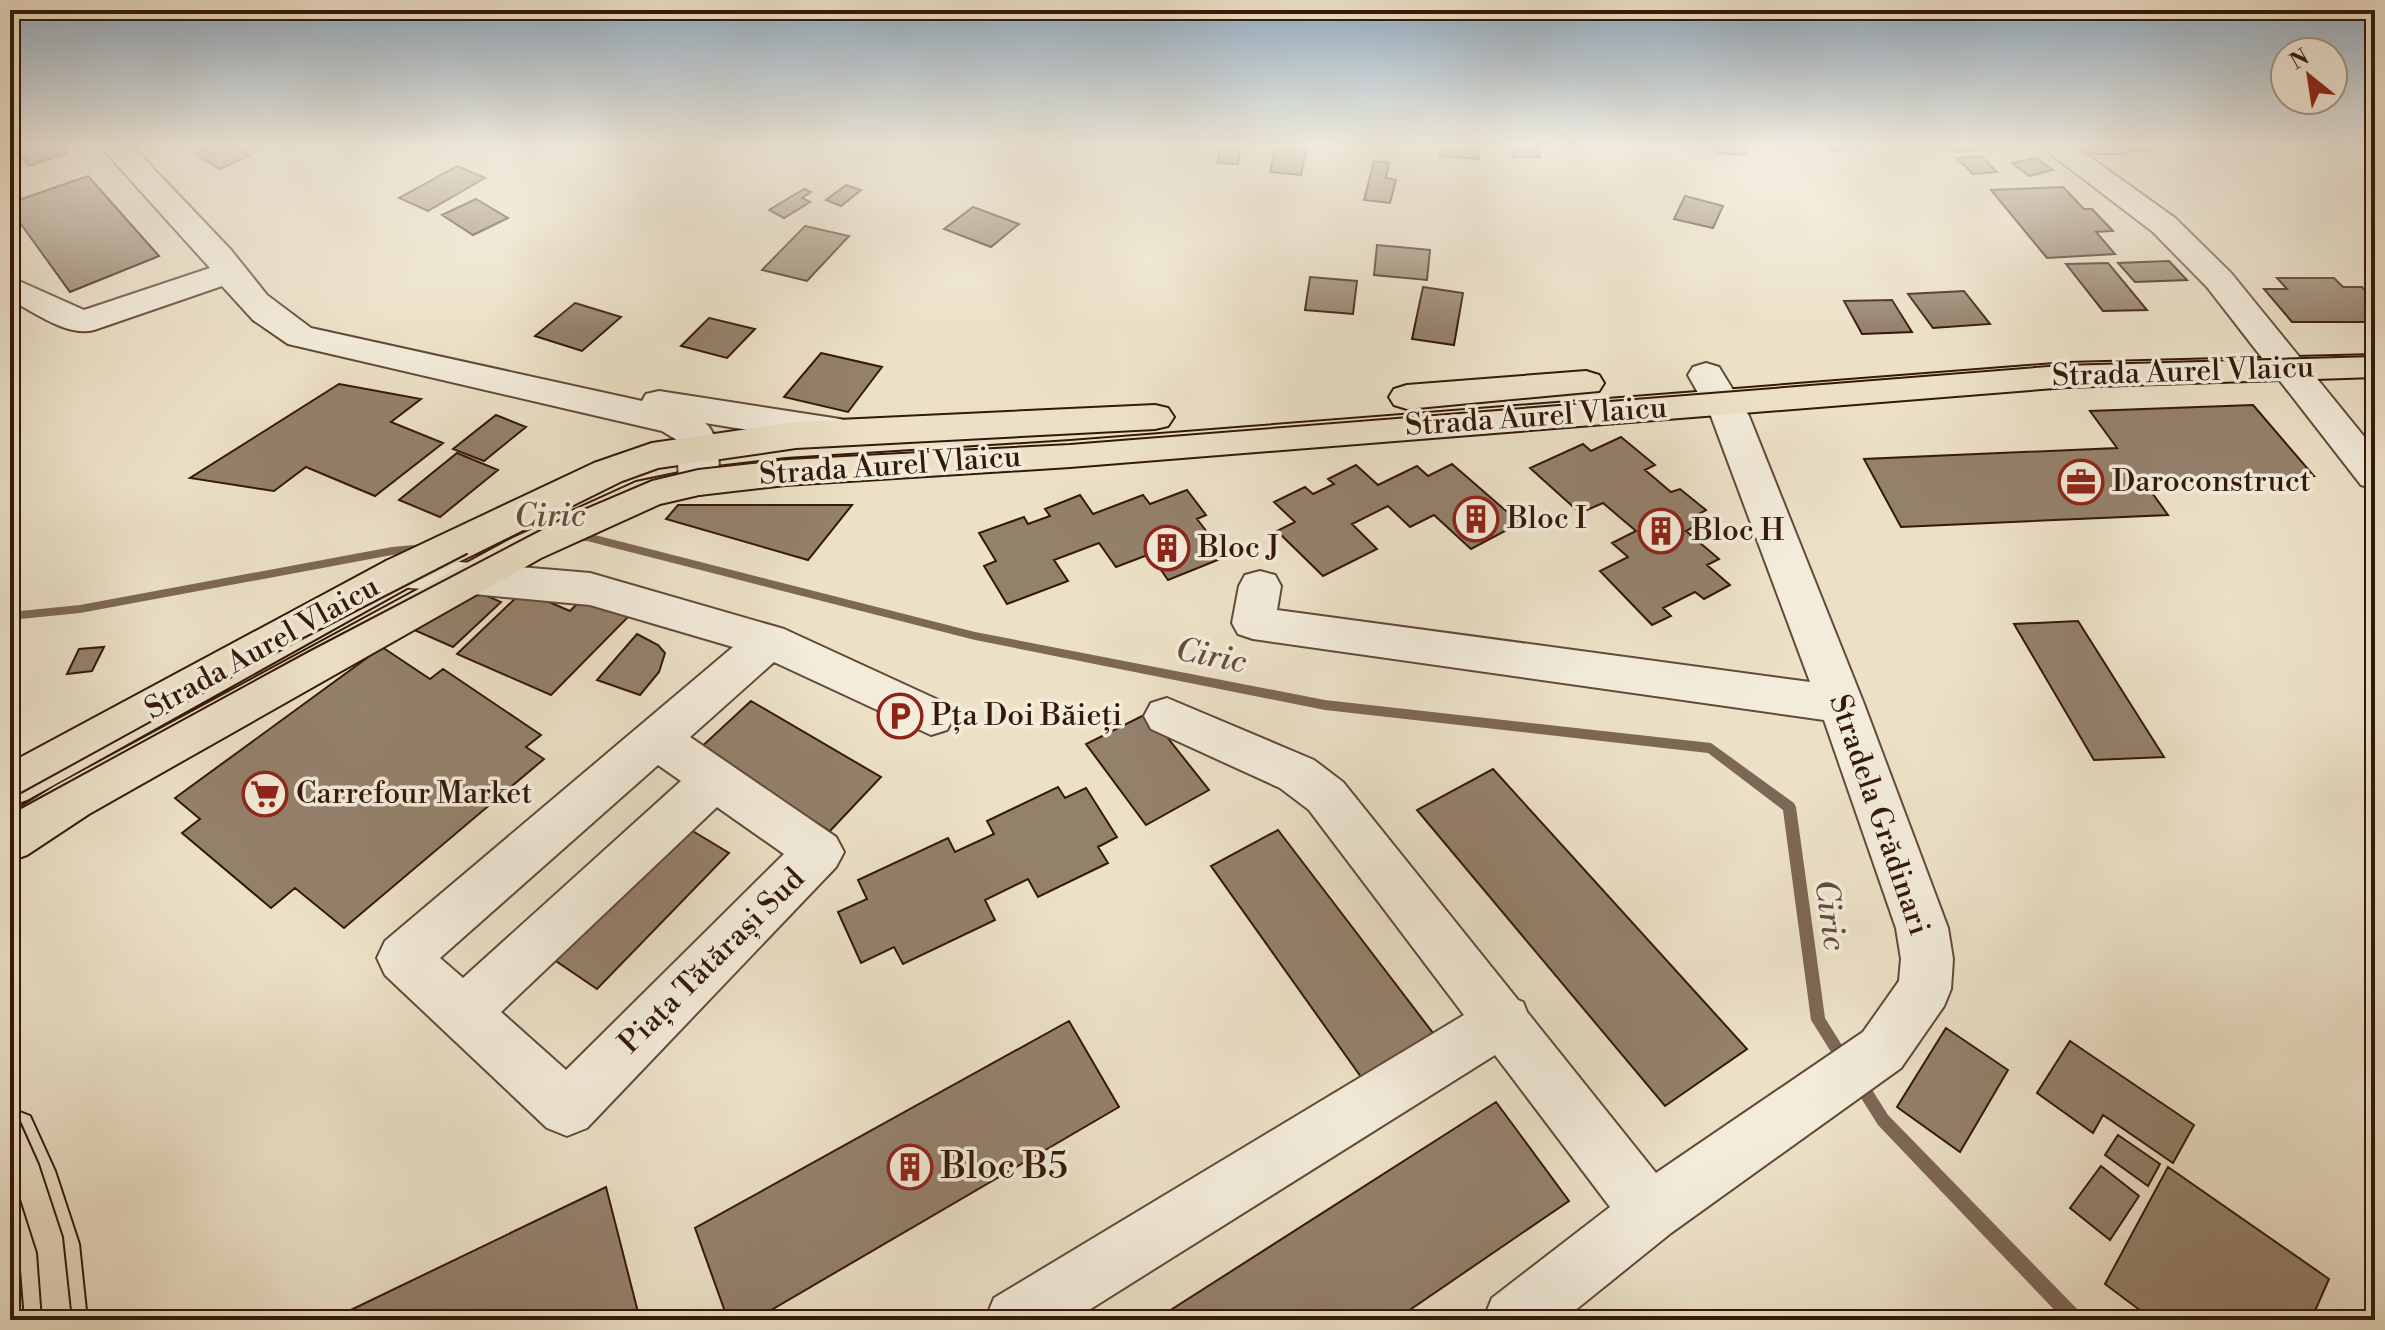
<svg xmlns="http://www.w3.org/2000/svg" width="2385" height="1330" viewBox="0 0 2385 1330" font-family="'Libre Bodoni',serif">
  <rect width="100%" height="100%" fill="#ece1c7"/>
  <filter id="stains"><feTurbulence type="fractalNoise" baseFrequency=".0025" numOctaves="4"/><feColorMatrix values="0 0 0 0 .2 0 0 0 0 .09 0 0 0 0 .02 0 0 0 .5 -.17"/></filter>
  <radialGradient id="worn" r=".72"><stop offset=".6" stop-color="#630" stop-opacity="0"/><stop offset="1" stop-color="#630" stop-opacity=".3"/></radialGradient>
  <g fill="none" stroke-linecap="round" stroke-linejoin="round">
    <path fill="#7d6855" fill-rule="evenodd" d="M587 533 975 632 1325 700 1711 743 1794 803 1796 807 1825 1018 1853 1063 1851 1068 1846 1070 1841 1068 1811 1020 1783 810 1708 753 1325 710 975 640 587 541 571 542 565 538 571 534Z
      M521 538 527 542 521 546 479 549 473 545 479 541Z
      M425 544 429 545 431 548 429 551 392 555 80 613 10 620V612L80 605 392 547Z
      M1859 1075 1864 1077 1888 1115 2082 1314 2084 1320H2064L1878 1125 1851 1082 1854 1077Z"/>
  </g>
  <path fill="#94816c" stroke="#34180a" stroke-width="2" d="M16 145H60L67 153 29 166 12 146Z
    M215 145H232L250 155 220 169 194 154Z
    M1220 145H1241L1238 164 1217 163Z
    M1276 145H1307L1301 175 1270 172Z
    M1441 145H1498V149L1478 148 1479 159 1440 156Z
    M1510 145H1537L1540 157H1513Z
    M1715 145H1744L1746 155 1716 153Z
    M1770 145H1816L1818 150 1771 148Z
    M1826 145H1861L1864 150H1829Z
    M1948 145H1985L1989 148 1955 152Z
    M2069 145H2119L2126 154H2076Z
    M2127 145H2150L2155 152 2131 151Z
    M1981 156 1997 172 1973 174 1957 158Z
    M2036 158 2053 170 2029 176 2012 163Z
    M1374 161 1389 163 1386 178 1396 180 1390 203 1364 200Z
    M457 166 485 178 428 211 399 198Z
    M88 176 159 256 70 292 10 209V203Z
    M846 185 861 190 841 206 826 200Z
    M2063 187 2084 209H2092L2113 231 2096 232 2115 254 2047 258 1991 190Z
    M804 189 811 192 802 198 810 202 784 218 769 210Z
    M1685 196 1723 206 1713 228 1674 219Z
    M476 199 508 218 473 235 442 215Z
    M973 207 1019 224 991 247 944 229Z
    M805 226 849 236 807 281 762 270Z
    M1377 245 1430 250 1427 280 1374 275Z
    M2169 261 2187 280 2135 282 2118 263Z
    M2108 263 2147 310 2103 311 2066 264Z
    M1310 277 1357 281 1353 314 1305 310Z
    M2277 278H2334L2343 287H2362L2375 302V322H2292L2264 289H2287Z
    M1423 287 1463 293 1454 345 1412 339Z
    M1964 291 1990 324 1933 328 1908 294Z
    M1892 300 1912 332 1862 334 1844 301Z
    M575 303 621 317 582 351 535 336Z
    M709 318 755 329 727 358 681 346Z
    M821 353 882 367 848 412 784 397Z
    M339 384 421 399 391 422 443 443 375 496 306 467 274 491 190 478Z
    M2253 405 2314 476 2145 483 2168 515 1901 527 1864 459 2117 448 2090 411Z
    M496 415 526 427 484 461 453 449Z
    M1621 437 1655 465 1645 470 1671 492 1680 489 1706 510 1690 519 1697 525 1686 531 1719 559 1707 565 1730 585 1704 599 1695 592 1663 608 1671 616 1652 625 1600 571 1628 557 1612 543 1636 531 1603 503 1580 513 1530 468 1583 444 1591 451Z
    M457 453 498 470 440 517 399 500Z
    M1452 464 1520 523 1471 549 1434 515 1410 527 1388 506 1352 524 1377 549 1323 576 1277 531 1295 522 1274 502 1305 487 1313 494 1334 484 1328 479 1356 465 1378 485 1417 466 1428 476Z
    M1187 490 1206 515 1197 519 1214 541 1223 537 1235 553 1168 580 1150 554 1116 567 1099 543 1054 560 1068 581 1007 604 984 566 996 561 979 533 1024 517 1028 524 1050 516 1045 509 1080 495 1093 514 1143 495 1150 504Z
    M678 505H852L808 560 666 519Z
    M473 590 501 602 453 647 405 626Z
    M523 591 570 611 587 594 633 612 551 695 457 654Z
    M2078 621 2164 757 2094 760 2014 624Z
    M637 634 658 645 665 653 659 672 640 695 597 680Z
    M104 647 92 671 67 674 79 649Z
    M382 647 430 679 443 669 541 735 526 747 544 759 344 928 295 888 271 908 182 833 200 819 175 798Z
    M751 701 881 777 830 831 698 750Z
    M1148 713 1209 790 1146 825 1086 744Z
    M1493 769 1747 1049 1665 1106 1417 810Z
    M1058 787 1065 798 1086 788 1117 837 1098 847 1108 863 1038 897 1028 879 985 900 995 920 903 964 894 947 861 963 838 912 867 899 858 880 948 838 955 852 994 834 987 821Z
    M686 827 729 853 597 989 553 959Z
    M1278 830 1433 1033 1361 1077 1211 866Z
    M1069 1021 1119 1107 754 1320H728L695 1228Z
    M1946 1028 2008 1070 1960 1152 1897 1107Z
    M2070 1041 2194 1125 2173 1163 2103 1115 2093 1133 2037 1093Z
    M1496 1102 1569 1201 1395 1320H1155Z
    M2118 1135 2160 1164 2148 1186 2105 1155Z
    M2101 1166 2139 1196 2110 1240 2070 1208Z
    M2168 1167 2329 1279 2311 1320H2153L2105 1284Z
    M606 1187 640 1320H330Z"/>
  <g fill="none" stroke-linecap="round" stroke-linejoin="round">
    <g stroke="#624a39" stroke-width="4">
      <path id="minor" d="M99 145H131L231 250 267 295 311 328 642 401 646 394 659 391 840 419 853 423 859 432 853 441 840 445 705 423C721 435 722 476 713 492L699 495 685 492 679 482 677 440 662 431 288 344 253 320 222 286 94 330C66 337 35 312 10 300V277L84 310 210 268Z
        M2039 145H2073L2175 218 2231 273 2375 450V489L2361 485 2207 287 2153 232Z
        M1706 363 1719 367 1749 416 1864 704 1948 928 1953 959 1951 989 1944 1006 1901 1068 1671 1233 1563 1320H1483L1492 1298 1610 1207 1495 1055 1073 1320H985L994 1298 1464 1015 1309 810 1280 788 1151 729 1144 716 1151 703 1167 698 1314 760 1343 782 1518 1000 1523 1002 1527 1012 1656 1173 1863 1032 1899 981 1901 959 1896 928 1824 720 1253 639 1238 634 1232 623 1239 586 1245 575 1260 571 1275 575 1281 586 1277 610 1810 682 1711 416 1688 375 1693 367Z
        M401 557 590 573 784 629 947 704 954 717 947 730 931 735 774 662 690 737 836 837 844 852 836 867 587 1128 567 1136 547 1128 385 975 377 958 385 941 733 647 590 605 401 587 386 583 380 572 386 561ZM658 765 681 781 463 978 440 958ZM717 807 784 854 566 1070 501 1012Z"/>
    </g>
    <g stroke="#34180a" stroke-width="4">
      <path id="major" d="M2375 355V377L2067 387 1070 467 786 485 699 495 660 504 541 558 89 814 27 855 10 861V814L55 786 513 538 636 482 699 469 786 459 1070 441 2067 363Z
        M1586 371 1599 375 1604 383 1599 391 1407 409 1394 405 1389 397 1394 389 1407 385Z
        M1155 405 1168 408 1174 417 1168 426 1155 429 796 448 658 468 622 481 416 583 27 800 10 806V763L386 561 594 463 652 443 796 422Z
        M10 1108 30 1116 55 1171 79 1244 87 1320H25L19 1244 10 1213Z"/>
    </g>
    <use href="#minor" fill="#f3ecdb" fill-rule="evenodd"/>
    <use href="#major" fill="#ece1c7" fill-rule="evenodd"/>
    <path stroke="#34180a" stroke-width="2" d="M10 799 296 642 467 554
      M10 814 309 651 565 517 652 480 698 469 788 459 1070 444 2061 365 2375 356
      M10 1099 39 1164 63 1237 72 1320
      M10 1168 37 1253 42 1320"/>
  </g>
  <linearGradient id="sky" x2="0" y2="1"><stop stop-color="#90abc1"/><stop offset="0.44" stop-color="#f6f2e6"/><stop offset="1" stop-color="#f6f2e6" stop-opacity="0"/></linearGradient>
  <rect width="2385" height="331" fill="url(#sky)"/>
  <defs>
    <g id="office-ring" transform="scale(2.3)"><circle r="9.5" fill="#f3ecdb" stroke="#8f2418" stroke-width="1.5"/><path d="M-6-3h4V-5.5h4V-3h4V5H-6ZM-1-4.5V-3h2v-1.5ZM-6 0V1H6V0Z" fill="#8f2418"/></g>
    <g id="building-ring" transform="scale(2.3)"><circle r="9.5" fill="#f3ecdb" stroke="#8f2418" stroke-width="1.5"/><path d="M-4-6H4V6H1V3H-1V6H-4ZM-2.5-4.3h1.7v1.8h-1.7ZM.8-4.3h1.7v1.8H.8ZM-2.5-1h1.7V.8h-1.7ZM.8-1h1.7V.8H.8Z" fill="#8f2418"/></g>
    <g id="parking-ring" transform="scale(2.3)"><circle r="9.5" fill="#f3ecdb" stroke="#8f2418" stroke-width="1.5"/><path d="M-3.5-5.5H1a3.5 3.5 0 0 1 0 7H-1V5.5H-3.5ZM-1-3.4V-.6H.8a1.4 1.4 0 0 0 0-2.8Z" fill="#8f2418"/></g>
    <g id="supermarket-ring" transform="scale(2.3)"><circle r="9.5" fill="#f3ecdb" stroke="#8f2418" stroke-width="1.5"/><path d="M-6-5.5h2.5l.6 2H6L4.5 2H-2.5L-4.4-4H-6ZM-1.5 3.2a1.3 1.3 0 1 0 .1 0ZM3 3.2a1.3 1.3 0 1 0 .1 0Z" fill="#8f2418"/></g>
  </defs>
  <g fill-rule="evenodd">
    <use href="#office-ring" x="2081" y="482"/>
    <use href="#building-ring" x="1476" y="519"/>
    <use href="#building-ring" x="1661" y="531"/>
    <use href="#building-ring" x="1167" y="548"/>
    <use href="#parking-ring" x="900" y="716"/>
    <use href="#supermarket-ring" x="265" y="794"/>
    <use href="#building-ring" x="910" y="1167"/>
  </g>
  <g text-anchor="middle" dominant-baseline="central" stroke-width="7" stroke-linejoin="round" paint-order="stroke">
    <g font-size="30" fill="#34180a" stroke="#f3ecdb">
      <text transform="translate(2183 372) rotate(-2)">Strada Aurel Vlaicu</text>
      <text transform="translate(1536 417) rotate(-4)">Strada Aurel Vlaicu</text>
      <text transform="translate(890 466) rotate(-4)">Strada Aurel Vlaicu</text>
      <text transform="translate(262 648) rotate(-29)">Strada Aurel Vlaicu</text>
      <text transform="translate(1879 815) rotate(71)">Stradela Grădinari</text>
      <text transform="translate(712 961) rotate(-45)">Piața Tătărași Sud</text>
    </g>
    <g font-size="30" fill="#34180a" stroke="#f3ecdb" text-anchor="start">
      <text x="2112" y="482">Daroconstruct</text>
      <text x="1507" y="519">Bloc I</text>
      <text x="1692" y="531">Bloc H</text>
      <text x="1198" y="548">Bloc J</text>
      <text x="931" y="716">Pța Doi Băieți</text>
      <text x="296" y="794">Carrefour Market</text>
    </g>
    <g font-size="32" font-style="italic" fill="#644d3c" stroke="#f3ecdb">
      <text transform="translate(550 516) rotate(-1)">Ciric</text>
      <text transform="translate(1211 656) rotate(11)">Ciric</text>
      <text transform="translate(1830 915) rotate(82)">Ciric</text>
    </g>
    <g font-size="36" fill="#34180a" stroke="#f3ecdb" text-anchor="start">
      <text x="941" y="1167">Bloc B5</text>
    </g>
  </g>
  <rect width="2385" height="1330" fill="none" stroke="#ece1c7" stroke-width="40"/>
  <rect x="12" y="12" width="2361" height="1306" fill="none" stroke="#34180a" stroke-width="4"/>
  <rect x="20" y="20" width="2345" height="1290" fill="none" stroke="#34180a" stroke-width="2"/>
  <g transform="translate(2309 76) rotate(330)"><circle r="38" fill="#f3ecdb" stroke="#a79787" stroke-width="2"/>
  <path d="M0-6L14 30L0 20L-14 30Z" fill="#8f2418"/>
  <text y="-12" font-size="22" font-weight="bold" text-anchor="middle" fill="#34180a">N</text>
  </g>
  <rect width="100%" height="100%" filter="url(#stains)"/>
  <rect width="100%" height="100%" fill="url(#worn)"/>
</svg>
